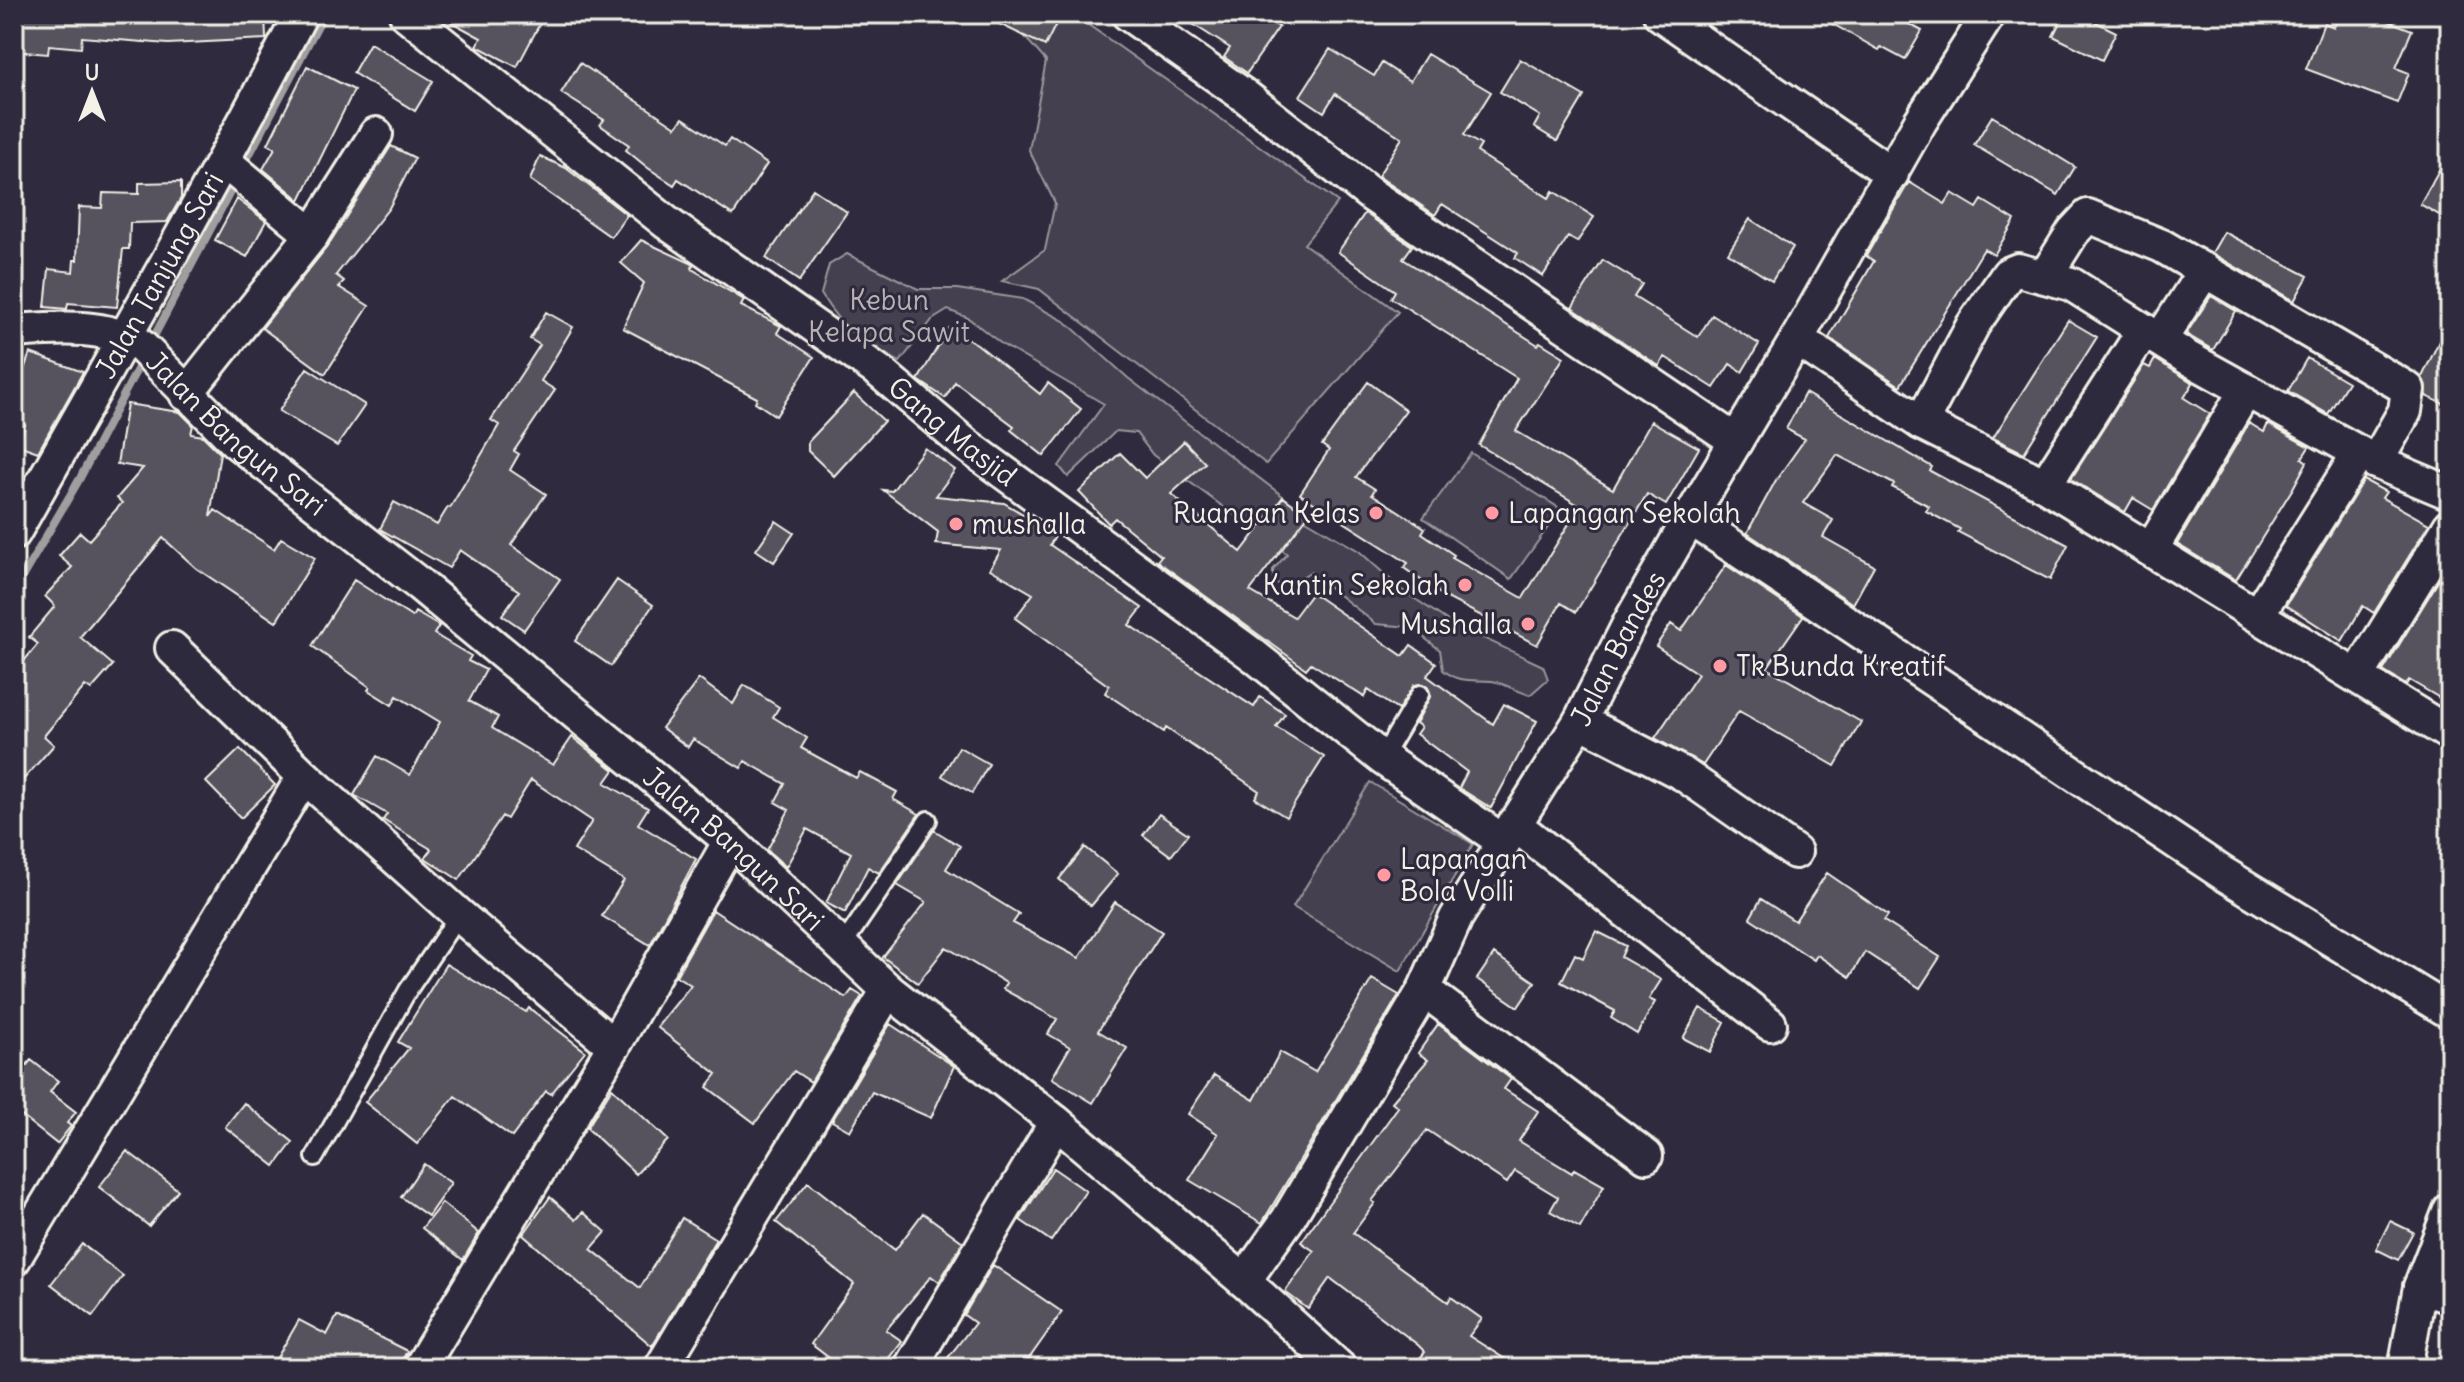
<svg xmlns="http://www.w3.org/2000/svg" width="2464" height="1382" viewBox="0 0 2464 1382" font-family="Delius,sans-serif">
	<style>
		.green { fill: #454050; stroke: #9c989c; stroke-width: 2 }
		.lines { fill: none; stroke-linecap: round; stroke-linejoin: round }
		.stream { stroke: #a19ea0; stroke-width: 8 }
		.building { fill: #56525f; stroke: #f4f1e8; stroke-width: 2 }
		.service-casing { stroke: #f4f1e8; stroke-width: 22 }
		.minor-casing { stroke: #f4f1e8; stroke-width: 38 }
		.service { stroke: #2f2a3d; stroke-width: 16 }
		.minor { stroke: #2f2a3d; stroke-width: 32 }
		.poi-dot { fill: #ff9aa2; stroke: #2f2a3d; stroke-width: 3 }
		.labels { text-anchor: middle; stroke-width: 6; stroke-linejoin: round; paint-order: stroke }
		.street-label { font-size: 28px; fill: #f4f1e8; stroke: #2f2a3d }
		.park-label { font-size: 28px; fill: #b7b3b3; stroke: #2f2a3d }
		.poi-label { font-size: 28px; fill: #f4f1e8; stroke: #2f2a3d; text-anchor: start }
	</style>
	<rect width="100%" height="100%" fill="#2f2a3d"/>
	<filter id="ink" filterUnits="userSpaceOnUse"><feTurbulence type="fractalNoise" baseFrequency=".0125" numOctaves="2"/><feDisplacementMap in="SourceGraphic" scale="16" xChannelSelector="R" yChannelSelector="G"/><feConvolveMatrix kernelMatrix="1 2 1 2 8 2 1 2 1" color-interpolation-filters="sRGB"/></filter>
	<g filter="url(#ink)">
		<path class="green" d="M1005,14H1073L1338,202L1304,244L1398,312L1266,464L1039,289L1002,281L1045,250L1055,203L1029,150L1046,61Z
			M847,254L918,289H957L1023,299L1066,322L1128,378L1284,497L1306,520L1359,551L1402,590L1451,623L1543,666L1548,679L1530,695C1518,692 1504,683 1492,681C1472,679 1461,684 1443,670L1440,650L1410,627L1376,624L1310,572L1292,583L1273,584V570L1287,554L1153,455L1136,433L1116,431L1068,477L1059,466L1104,404L1003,345L968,318L948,310L932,320L900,362C862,343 843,331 821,294L829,265Z
			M1471,453L1561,509L1511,579L1423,518Z
			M1370,782L1473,844L1400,971L1293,907Z"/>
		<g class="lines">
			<path class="stream" d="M242,169L324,14
				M149,346L236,181
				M14,591L79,480L143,358
				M2449,1368L2450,1356"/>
		</g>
		<path class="building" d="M15,14H265L266,39L168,44L82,37L81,48L49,45L48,54L14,51Z
			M437,14H545L517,67L477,46L481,38Z
			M979,14H1061L1045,46Z
			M1177,14H1260L1279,27L1247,73L1224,57L1230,48Z
			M1815,14H1891L1922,31L1905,60L1881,47L1879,50Z
			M2064,14H2080L2116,32L2102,60L2053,36Z
			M2340,14H2363L2380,21L2381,18L2412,30L2396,68L2409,73L2397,103L2306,69L2324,23L2334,27Z
			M370,43L433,81L415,111L353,73Z
			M1330,49L1374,76L1382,63L1410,81L1427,54L1491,92L1464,135L1481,145L1477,152L1549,198L1553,191L1594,217L1577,242L1568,237L1543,276L1515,258L1518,253L1442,204L1435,215L1378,176L1402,138L1335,94L1324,112L1300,96Z
			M1520,59L1584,96L1557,141L1534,127L1540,116L1500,92Z
			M580,63L676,127L683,118L725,146L730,139L767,164L733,215L678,179L674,185L648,168L626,150L629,145L600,125L604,120L561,93Z
			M307,66L354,90L300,200L263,169L275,148L268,144Z
			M1992,116L2075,167L2058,195L1974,145Z
			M391,146L415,158L389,208L336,275L344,281L339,287L369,306L325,374L262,328L327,247Z
			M2450,150V221L2420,204Z
			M540,156L566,168L627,215L611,237L530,180Z
			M181,182V198L167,222L130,223L129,249H123L117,307L68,303L67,309L45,307L49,269L73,272L74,260H77L79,207L102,208L103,193L139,194V183Z
			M1909,182L1945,204L1952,193L1977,208L1982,200L2015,220L1994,255L1984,249L1900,386L1829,338L1874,261L1866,256Z
			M813,189L847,212L799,281L766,258Z
			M237,199L266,221L247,257L215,240Z
			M1365,213L1412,246L1403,259L1538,345L1540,342L1564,357L1516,431L1613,489L1651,421L1699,448L1666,505L1647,494L1576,612L1561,603L1537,645L1443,596L1404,568L1408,563L1300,494L1329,450L1322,445L1368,382L1406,410L1356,477L1375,489L1372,494L1425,528L1422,533L1454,555L1452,558L1523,598L1580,506L1479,445L1517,378L1391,298L1395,291L1338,252Z
			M1750,219L1793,247L1772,281L1728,253Z
			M2224,232L2308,276L2294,301L2212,253Z
			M641,240L693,264L692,269L744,300L741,306L781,326L777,333L814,357L776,416L755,402L757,398L623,328L644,283L621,263Z
			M1603,260L1642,284L1634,297L1698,337L1712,315L1759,344L1742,372L1730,364L1714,388L1665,357L1659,366L1572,308Z
			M2211,296L2236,311L2213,350L2186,334Z
			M546,312L573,327L541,381L555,390L514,451L519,454L510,470L546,494L511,545L560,579L524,630L502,615L519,591L460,550L449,568L380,529L394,502L437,525L448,507L450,508L499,425L491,420L540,345L530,339Z
			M2450,318V407L2426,396L2422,377Z
			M2068,320L2097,337L2024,453L1993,438Z
			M949,328L977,344L1040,394L1048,383L1081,409L1044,456L1011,430L1014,426L955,382L945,398L918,380Z
			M30,353L83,372L38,452L18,445L25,425L14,421V397Z
			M2307,358L2348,382L2328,414L2288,391Z
			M2155,359L2193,383L2184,398L2210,414L2153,510L2133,498L2125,512L2071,479L2144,365L2150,368Z
			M307,368L365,405L337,446L279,411Z
			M854,393L884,421L834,476L808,451V442Z
			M1805,393L1932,467L1930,471L2068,545L2050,580L1958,532L1960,529L1926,511L1929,506L1892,487L1894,484L1837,455L1803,503L1833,520L1823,537L1874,566L1853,604L1747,533L1776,480L1805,439L1786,429Z
			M127,404L180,412L193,425L191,434L203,436L220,453L210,517L215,510L274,549L281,538L315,558L276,622L196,568L163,538L80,637L113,665L91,690L85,686L44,736L54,745L14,790V673L38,644L29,637L55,606L45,596L72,567L59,556L80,532L89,540L122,503L117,498L143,468L117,464Z
			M2249,423L2264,432L2268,424L2309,447L2302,458L2307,462L2293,488L2236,580L2177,544Z
			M1184,441L1205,463L1171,494L1241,552L1283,497L1308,515L1250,591L1294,617L1312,593L1403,656L1411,645L1436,663L1427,676L1493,724L1504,704L1537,721L1491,808L1459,788L1467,772L1416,734L1421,727L1416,723L1431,695L1426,685H1414L1398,710L1368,690L1364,697L1311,663L1306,669L1157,561L1161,556L1115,518L1109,524L1079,492L1120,453L1145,478Z
			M925,448L955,470L936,496L1004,503L1054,532L1056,535L1050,545L1142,608L1129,625L1254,707L1260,697L1285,714L1276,727L1324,757L1286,817L1255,798L1259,791L1166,728L1164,732L1105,693L1109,686L1015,618L1033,594L990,569L1001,550L936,544L938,532L883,490L892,491Z
			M2364,480L2386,492L2382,498L2429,524L2374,613L2363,606L2342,641L2286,605Z
			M776,521L794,533L774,562L756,550Z
			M2450,562V704L2409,680L2406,685L2383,671Z
			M1726,565L1803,616L1767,668L1861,722L1835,766L1739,711L1703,765L1655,738L1698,674L1656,646L1671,624L1681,631Z
			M354,580L412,617L415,612L439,626L434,634L471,656L468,661L486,670L469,701L498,717L492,728L553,765L572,737L614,770L605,783L648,808L638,824L696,859L650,945L602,916L624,880L574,850L592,821L531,780L507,819L502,816L459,880L425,858L431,849L383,820L387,814L354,795L377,756L410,775L440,722L397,696L392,705L368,690L370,687L312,646Z
			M617,580L653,605L611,666L575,641Z
			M699,679L733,704L744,685L779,707L773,717L807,738L801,748L856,778L860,772L897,792L893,799L919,814L879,873L868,867L845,913L826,903L851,853L807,829L786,867L767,850L789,810L775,802L785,784L745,761L741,768L693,739L688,747L662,728Z
			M959,747L989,764L972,793L942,776Z
			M240,749L275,785L241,818L206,782Z
			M1159,814L1188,834L1171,856L1143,835Z
			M934,830L960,846L946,869L1019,914L1013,923L1079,958L1115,902L1162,932L1098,1031L1127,1048L1093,1103L1052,1078L1070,1047L1048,1034L1057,1019L1003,989L1006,983L946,947L918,983L883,957L926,902L897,885Z
			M1085,847L1118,874L1091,906L1059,879Z
			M1827,873L1888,915L1884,921L1940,957L1920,988L1865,952L1850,977L1817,955L1814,960L1750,918L1761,899L1795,921Z
			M713,910L846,998L852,990L862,996L811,1082L794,1071L755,1123L707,1087L717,1074L657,1027L691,985L676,976Z
			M1596,931L1626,946L1621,957L1661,980L1649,999L1655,1002L1637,1034L1611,1018L1615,1011L1561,982L1575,954L1583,958Z
			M1494,954L1535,982L1518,1007L1477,979Z
			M446,964L526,1012L529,1008L585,1051L551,1094L546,1091L512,1137L455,1096L417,1144L365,1102L409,1048L398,1042Z
			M1372,979L1399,995L1262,1223L1189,1180L1218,1134L1188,1114L1214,1075L1254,1100L1280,1052L1315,1072Z
			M1700,1008L1725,1022L1710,1052L1683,1038Z
			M890,1024L954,1066L931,1118L872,1092L850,1131L832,1121Z
			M1438,1024L1511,1079L1504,1089L1538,1111L1519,1141L1572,1173L1574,1169L1604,1186L1580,1228L1550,1211L1558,1197L1515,1171L1507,1183L1427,1130L1372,1201L1375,1203L1353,1233L1448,1302L1451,1297L1482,1319L1469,1336L1519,1368H1412L1425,1352L1418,1345L1330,1278L1308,1309L1285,1292L1314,1251L1301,1242L1398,1107L1392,1102L1428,1060L1418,1053Z
			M31,1060L58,1081L50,1092L76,1112L67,1123L71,1126L57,1144L14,1110V1081Z
			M612,1088L668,1140L636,1174L587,1128Z
			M244,1103L293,1142L275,1166L225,1127Z
			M127,1151L178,1190L149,1226L99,1187Z
			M424,1164L451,1183L428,1216L401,1197Z
			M1053,1168L1086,1191L1051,1241L1020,1220Z
			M808,1182L895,1250L923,1213L963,1242L939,1282L931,1276L886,1330L902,1341L881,1368H842L811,1344L854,1284L776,1222Z
			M550,1197L576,1220L583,1212L606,1232L591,1249L640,1288L682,1218L716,1239L652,1346L523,1235Z
			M442,1203L479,1233L463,1260L422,1228Z
			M2390,1221L2413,1232L2398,1260L2376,1249Z
			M82,1244L123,1276L93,1316L51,1284Z
			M993,1265L1062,1312L1028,1360L1024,1358L1016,1368H940L975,1323L964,1315Z
			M337,1316L407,1351L398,1368H271L299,1320L327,1335Z"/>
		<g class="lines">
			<defs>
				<path id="service" d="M1382,758L1420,694
					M843,945L928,820
					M315,1157L408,990L459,915"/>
				<g id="minor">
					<path id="s1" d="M406,14L667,223L880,372L965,444L1253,655L1382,758L1504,842"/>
					<path d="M1128,14L1245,96L1370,194L1736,441"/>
					<path d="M1660,14L1892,174"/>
					<path d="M225,162L312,235L376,134"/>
					<path d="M2046,275L2073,232L2088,216L2162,246L2408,389L2405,411L2376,462"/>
					<path id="s2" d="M14,331C56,328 104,323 141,346L235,441L419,584L730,841L888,990L1056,1122L1244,1281L1340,1368"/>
					<path d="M1797,339L1921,423L2045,485L2450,734"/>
					<path d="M2160,340L2205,270"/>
					<path d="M186,394L312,235"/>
					<path d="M1921,423L1973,325L2008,274L2018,270L2071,284L2188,358L2376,462L2450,493"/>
					<path d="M2045,485L2144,330"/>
					<path d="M1690,518L2224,874L2450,1012"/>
					<path id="s3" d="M14,533C111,361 210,190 301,14"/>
					<path d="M2151,550L2246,390"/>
					<path d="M2258,614L2359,453"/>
					<path d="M2358,675L2450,526"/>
					<path d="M1580,721L1683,774L1795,852"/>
					<path d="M304,776L459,915L614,1046"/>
					<path d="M1514,824L1770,1024"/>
					<path d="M1424,990L1646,1156"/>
					<path d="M14,1259L304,776L172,648"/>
					<path id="s4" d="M1244,1281L1288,1219L1424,990L1456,918L1580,721L1630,622L1690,518L1797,339L1920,122L1989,14"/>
					<path d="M2420,1287L2450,1297"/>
					<path d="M420,1368L614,1046L730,841"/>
					<path d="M661,1368L888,990"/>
					<path d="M910,1368L1056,1122"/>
					<path d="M2405,1368L2420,1287L2450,1210"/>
				</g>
			</defs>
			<use href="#service" class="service-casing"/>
			<use href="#minor" class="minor-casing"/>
			<use href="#service" class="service"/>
			<use href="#minor" class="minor"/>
		</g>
	</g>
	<g class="poi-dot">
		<circle cx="1376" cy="513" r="8"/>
		<circle cx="1492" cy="513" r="8"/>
		<circle cx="956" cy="524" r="8"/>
		<circle cx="1465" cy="585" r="8"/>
		<circle cx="1528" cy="624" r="8"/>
		<circle cx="1720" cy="666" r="8"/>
		<circle cx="1384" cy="875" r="8"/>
	</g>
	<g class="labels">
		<g class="street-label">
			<text dy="10" stroke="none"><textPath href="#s3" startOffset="296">Jalan Tanjung Sari</textPath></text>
			<text dy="10" stroke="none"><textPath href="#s1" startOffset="688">Gang Masjid</textPath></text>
			<text dy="10" stroke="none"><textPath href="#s2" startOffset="260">Jalan Bangun Sari</textPath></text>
			<text dy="10" stroke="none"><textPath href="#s4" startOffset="736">Jalan Bandes</textPath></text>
			<text dy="10" stroke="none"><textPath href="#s2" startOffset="908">Jalan Bangun Sari</textPath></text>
		</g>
		<g class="park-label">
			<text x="889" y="310">Kebun<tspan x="889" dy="32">Kelapa Sawit</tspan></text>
		</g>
		<g class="poi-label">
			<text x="1360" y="523" text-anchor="end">Ruangan Kelas</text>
			<text x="1508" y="523">Lapangan Sekolah</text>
			<text x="972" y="534">mushalla</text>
			<text x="1449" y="595" text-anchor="end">Kantin Sekolah</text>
			<text x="1512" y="634" text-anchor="end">Mushalla</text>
			<text x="1736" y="676">Tk Bunda Kreatif</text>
			<text x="1400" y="869">Lapangan<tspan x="1400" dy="32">Bola Volli</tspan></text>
		</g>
	</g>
	<rect width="2464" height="1382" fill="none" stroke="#2f2a3d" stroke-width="48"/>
	<rect x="24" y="24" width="2416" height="1334" fill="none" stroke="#f4f1e8" stroke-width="3" filter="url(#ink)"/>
	<g transform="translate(92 92)" stroke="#2f2a3d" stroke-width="6" paint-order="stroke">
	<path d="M0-6L14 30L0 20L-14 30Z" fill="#f4f1e8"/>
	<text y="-12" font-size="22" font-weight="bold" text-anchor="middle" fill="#f4f1e8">U</text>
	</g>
</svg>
